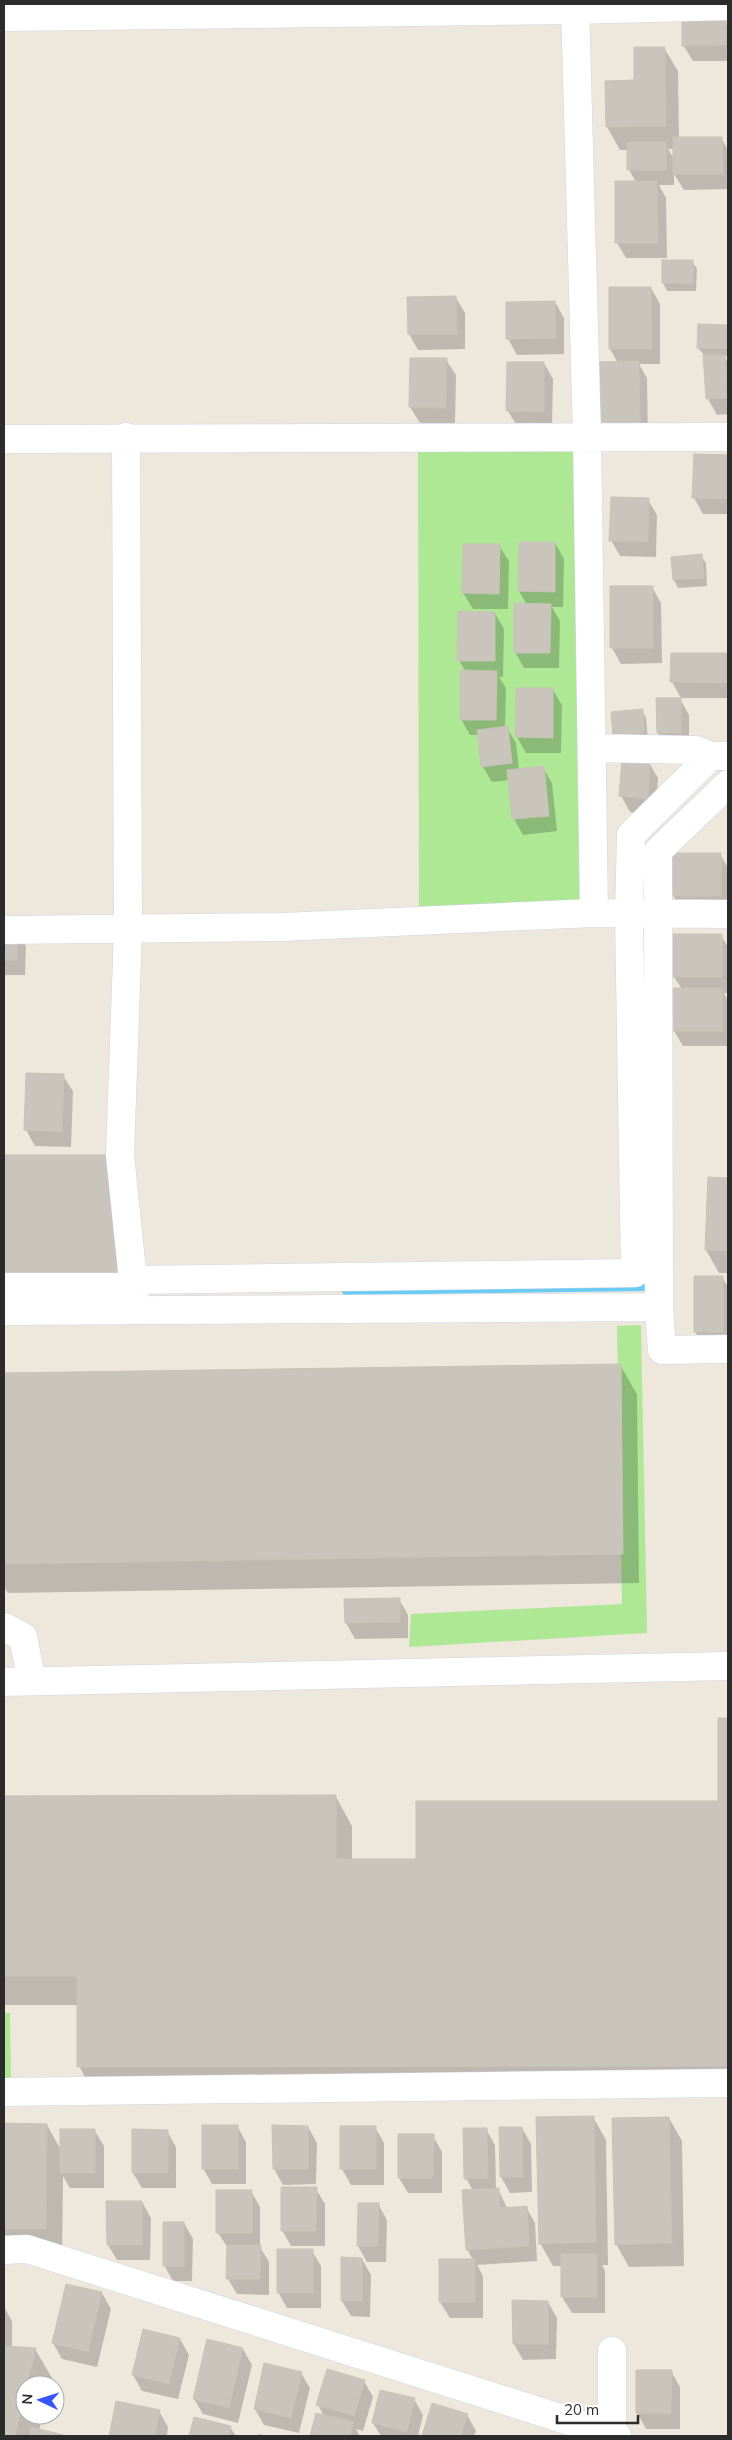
<svg xmlns="http://www.w3.org/2000/svg" width="732" height="2440" viewBox="0 0 732 2440" font-family="Mulish,sans-serif">
	<style>
		.green { fill: #aee895 }
		.shadow { fill: #0003; fill-rule: evenodd }
		.lines { fill: none; stroke-linecap: round; stroke-linejoin: round }
		.stream { stroke: #68ccf6; stroke-width: 8 }
		.building { fill: #c9c4bc; stroke: #c9c3b5 }
		.street-casing { stroke: #d1d4e5; stroke-width: 29 }
		.secondary-casing { stroke: #d1d4e5; stroke-width: 29 }
		.street { stroke: #fff; stroke-width: 28 }
		.secondary { stroke: #fff; stroke-width: 28 }
	</style>
	<rect width="100%" height="100%" fill="#eee7dc"/>
	<path class="green" d="M576,436L594,913L419,921L418,437Z
		M641,1325L647,1633L409,1647L411,1614L622,1604L617,1326Z
		M4,2013H10L11,2078H4Z"/>
	<path class="shadow" d="M725,23L728,28V61H693L683,45Z
		M664,48L678,71L679,139L721,138L728,150V189L684,190L674,174V185H659L666,198L667,258H626L617,243L636,182L629,170L628,150H620L607,127L636,81ZM668,149H674V159Z
		M692,261L697,269L696,291H667L663,283Z
		M651,288L660,304V364H639L647,378L648,439H607L598,423L618,363L610,349Z
		M456,298L465,313V349L418,350L409,334V299Z
		M555,302L564,318V354L517,355L508,339Z
		M699,325L728,326V356H724L728,363V414L717,415L708,399L704,355L698,348Z
		M446,360L456,375L455,423H420L410,407Z
		M544,363L553,379L552,427L517,426L508,411Z
		M695,455L728,456V514H703L694,498Z
		M648,500L657,515L656,557L620,556L611,540Z
		M555,543L564,559L563,607H552L560,621L559,668H524L515,652L527,605L519,591Z
		M499,546L509,561L508,609H473L463,593Z
		M701,556L706,563L707,586L678,588L674,580L672,558Z
		M652,587L661,603L662,663L621,664L612,648Z
		M495,613L504,629L503,677H499L506,688L505,728H507L516,743L519,770L543,768L552,783L557,831L523,835L514,819L510,780L492,782L483,767L479,735H470L461,719L465,671L459,660Z
		M726,655L728,698H681L672,682Z
		M553,690L562,705L561,753H526L517,737Z
		M680,699L689,715V748L667,749L658,733Z
		M642,711L646,718L648,741L615,735Z
		M649,763L658,778L656,814L630,812L621,796Z
		M720,854L728,868V911H682L673,895Z
		M4,930H17L26,946L25,975H4Z
		M721,935L728,947V993H724L728,1001V1046H683L674,1031L682,989L674,977Z
		M63,1076L73,1091L71,1147L35,1146L26,1130Z
		M4,1156H120L4,1295Z
		M709,1178L728,1179V1273H719L706,1250Z
		M722,1277L728,1287V1348H705L695,1332Z
		M620,1365L637,1394L639,1583L8,1593L4,1587V1375Z
		M399,1599L408,1615V1638L355,1639L346,1623Z
		M719,1719H728V2095H95L79,2066V2005H4V1797H336L352,1826V1860H418L719,1802Z
		M593,2117L606,2140L608,2265H602L605,2271V2313H572L562,2297L563,2266H553L540,2243Z
		M669,2118L682,2141L684,2266L629,2267L616,2244Z
		M4,2124L47,2125L61,2150L95,2131L104,2146V2188H70L63,2176L62,2258L4,2257Z
		M237,2126L246,2142V2184H212L203,2168Z
		M308,2127L317,2143L316,2184L283,2185L274,2169Z
		M341,2127H375L384,2143V2185H351L342,2169Z
		M522,2128L531,2144L532,2192L510,2193L501,2177Z
		M486,2129L495,2145L496,2189H498L507,2208L526,2207L535,2223L537,2261L477,2265L483,2276V2318H450L440,2302L473,2260L467,2249L473,2191L466,2178Z
		M167,2131L176,2147V2188H142L133,2173Z
		M433,2136L442,2152V2193H408L399,2178Z
		M316,2189L325,2204V2246H291L282,2230Z
		M251,2191L260,2207V2247L269,2262V2295L237,2294L228,2279V2248L218,2233Z
		M142,2202L151,2218L150,2260H117L108,2245Z
		M378,2204L387,2220L386,2262H367L358,2246Z
		M184,2223L193,2239L192,2281H173L164,2265Z
		M312,2251L321,2266V2308H287L278,2292Z
		M362,2259L371,2275L370,2317L351,2316L342,2301Z
		M102,2293L111,2309L97,2367L62,2359L53,2343Z
		M548,2302L557,2318L556,2359L523,2360L514,2344Z
		M4,2307L12,2321V2348L35,2349L52,2378L50,2385H25V2415H43L39,2431L63,2436H4Z
		M180,2339L189,2355L178,2399L142,2391L133,2375Z
		M243,2349L252,2365L238,2423L203,2414L194,2399Z
		M637,2371H671L680,2387V2429H646L637,2413Z
		M301,2373L310,2388L299,2433L264,2425L255,2409Z
		M364,2381L373,2397L363,2431L356,2429L360,2436H312L317,2414L324,2416L318,2405Z
		M414,2399L423,2415L418,2436H381L373,2423Z
		M117,2403L159,2411L168,2427L167,2436H110Z
		M433,2405L467,2415L476,2431L474,2436H424Z
		M195,2418L230,2427L236,2436H190Z
		M259,2434L269,2436H258Z"/>
	<g class="lines">
		<path class="stream" d="M346,1291L645,1287V1273"/>
	</g>
	<path class="building" d="M726,21V45L682,46V22Z
		M634,47H665L666,126L606,127L605,81L634,80Z
		M673,137H722L723,174H673Z
		M627,142H666V170H627Z
		M615,181H657L658,243H615Z
		M662,260H693V284L662,283Z
		M609,287H651L652,349H609Z
		M456,296L457,334H408L407,297Z
		M555,301L556,338L506,339V302Z
		M698,324L728,325V349L697,348Z
		M703,354L725,355L728,398L706,399Z
		M410,358H447L446,408L409,407Z
		M639,361L640,423H597L596,362Z
		M507,362H544V412L506,411Z
		M694,454L728,455V499L692,498Z
		M611,497L649,498L648,542L609,541Z
		M519,542H555V592L518,591Z
		M463,544H500L499,594L462,593Z
		M702,554L704,578L673,580L671,557Z
		M610,586H653V648H610Z
		M514,603L551,604L550,653H514Z
		M458,611L495,612V661H457Z
		M671,653H727V683L670,682Z
		M460,670L497,671L496,720H460Z
		M516,688H553V738L515,737Z
		M656,698H681V733H657Z
		M643,709L644,733L613,736L611,712Z
		M508,726L512,763L481,767L477,730Z
		M622,760L650,761L648,799L619,796Z
		M544,766L549,816L512,819L507,770Z
		M672,853H721V896H672Z
		M4,929H17V960H4Z
		M673,934H722V977H673Z
		M673,988H722V1031H673Z
		M26,1073L64,1074L62,1132L24,1130Z
		M4,1155H120L121,1287H4Z
		M708,1177L728,1178V1251L705,1250Z
		M694,1276H723V1332H694Z
		M621,1364L623,1554L4,1564V1373Z
		M400,1598V1622L345,1623L344,1599Z
		M718,1718H728V2066L77,2067V1976H4V1796L336,1795V1859H416V1801H718Z
		M594,2116L596,2242L539,2244L536,2117Z
		M669,2117L672,2243L615,2245L612,2118Z
		M4,2123L47,2124L46,2229H4Z
		M202,2125H238V2169H202Z
		M272,2125L308,2126V2169H273Z
		M340,2126H376V2169H340Z
		M499,2127H522L523,2177H500Z
		M463,2128H487L488,2178L464,2179Z
		M60,2129H95V2173H60Z
		M132,2129L168,2130V2173H132Z
		M398,2134H434L433,2178H398Z
		M281,2187H317L316,2231H281Z
		M499,2188L500,2208L527,2206L529,2246L466,2250L462,2190Z
		M216,2190H252V2233H216Z
		M106,2201H142V2245H107Z
		M358,2203H379L378,2246H357Z
		M163,2222H184V2266H163Z
		M227,2245H261L260,2279H226Z
		M277,2249H313V2293H277Z
		M561,2254H597V2297H561Z
		M341,2257L362,2258V2301H341Z
		M439,2259H475V2302H439Z
		M66,2284L102,2292L88,2352L52,2343Z
		M512,2300L548,2301V2344H513Z
		M143,2329L180,2338L169,2384L132,2375Z
		M207,2339L243,2348L229,2408L193,2399Z
		M4,2346L36,2348L27,2385H25V2394L15,2436H4Z
		M264,2363L302,2372L291,2418L254,2409Z
		M327,2369L365,2380L354,2416L316,2405Z
		M636,2370H672L671,2414L636,2413Z
		M380,2390L415,2398L407,2432L372,2423Z
		M116,2401L160,2410L155,2436H109Z
		M432,2403L468,2414L461,2436H422Z
		M316,2413L354,2422L350,2436H310Z
		M194,2417L231,2426L229,2436H189Z
		M31,2427L67,2436H29Z"/>
	<g class="lines">
		<defs>
			<path id="street" d="M575,4L587,436L594,913
				M126,437L128,930L120,1155L136,1309
				M4,439L728,437
				M592,748L696,750L711,756
				M728,784L658,851L659,1307L662,1350L728,1349
				M4,930L282,927L594,913L728,914
				M4,1287H121L135,1280L635,1273L629,914L631,835L711,756H728
				M4,1311L659,1307
				M4,1627L23,1637L32,1681
				M4,2092L728,2083
				M4,2250L27,2249L617,2436
				M612,2351V2436"/>
			<path id="secondary" d="M4,17L575,10L728,6
				M4,1682L728,1666"/>
		</defs>
		<use href="#street" class="street-casing"/>
		<use href="#secondary" class="secondary-casing"/>
		<use href="#street" class="street"/>
		<use href="#secondary" class="secondary"/>
	</g>
	<rect width="732" height="2440" fill="none" stroke="#2b2b2b" stroke-width="10"/>
	<g transform="translate(40 2400) rotate(274)"><circle r="24" fill="#ffffff" stroke="#aaaaaa"/>
	<path d="M0-4L9 19L0 12L-9 19Z" fill="#3856ff"/>
	<text y="-8" font-size="14" font-weight="bold" text-anchor="middle" fill="#2b2b2b">N</text>
	</g>
	<path d="M557 2415v8h81v-8" fill="none" stroke="#2b2b2b" stroke-width="2.5"/>
	<text x="564" y="2415" font-size="15" fill="#2b2b2b" stroke="#ffffff" stroke-width="4" paint-order="stroke">20 m</text>
</svg>
